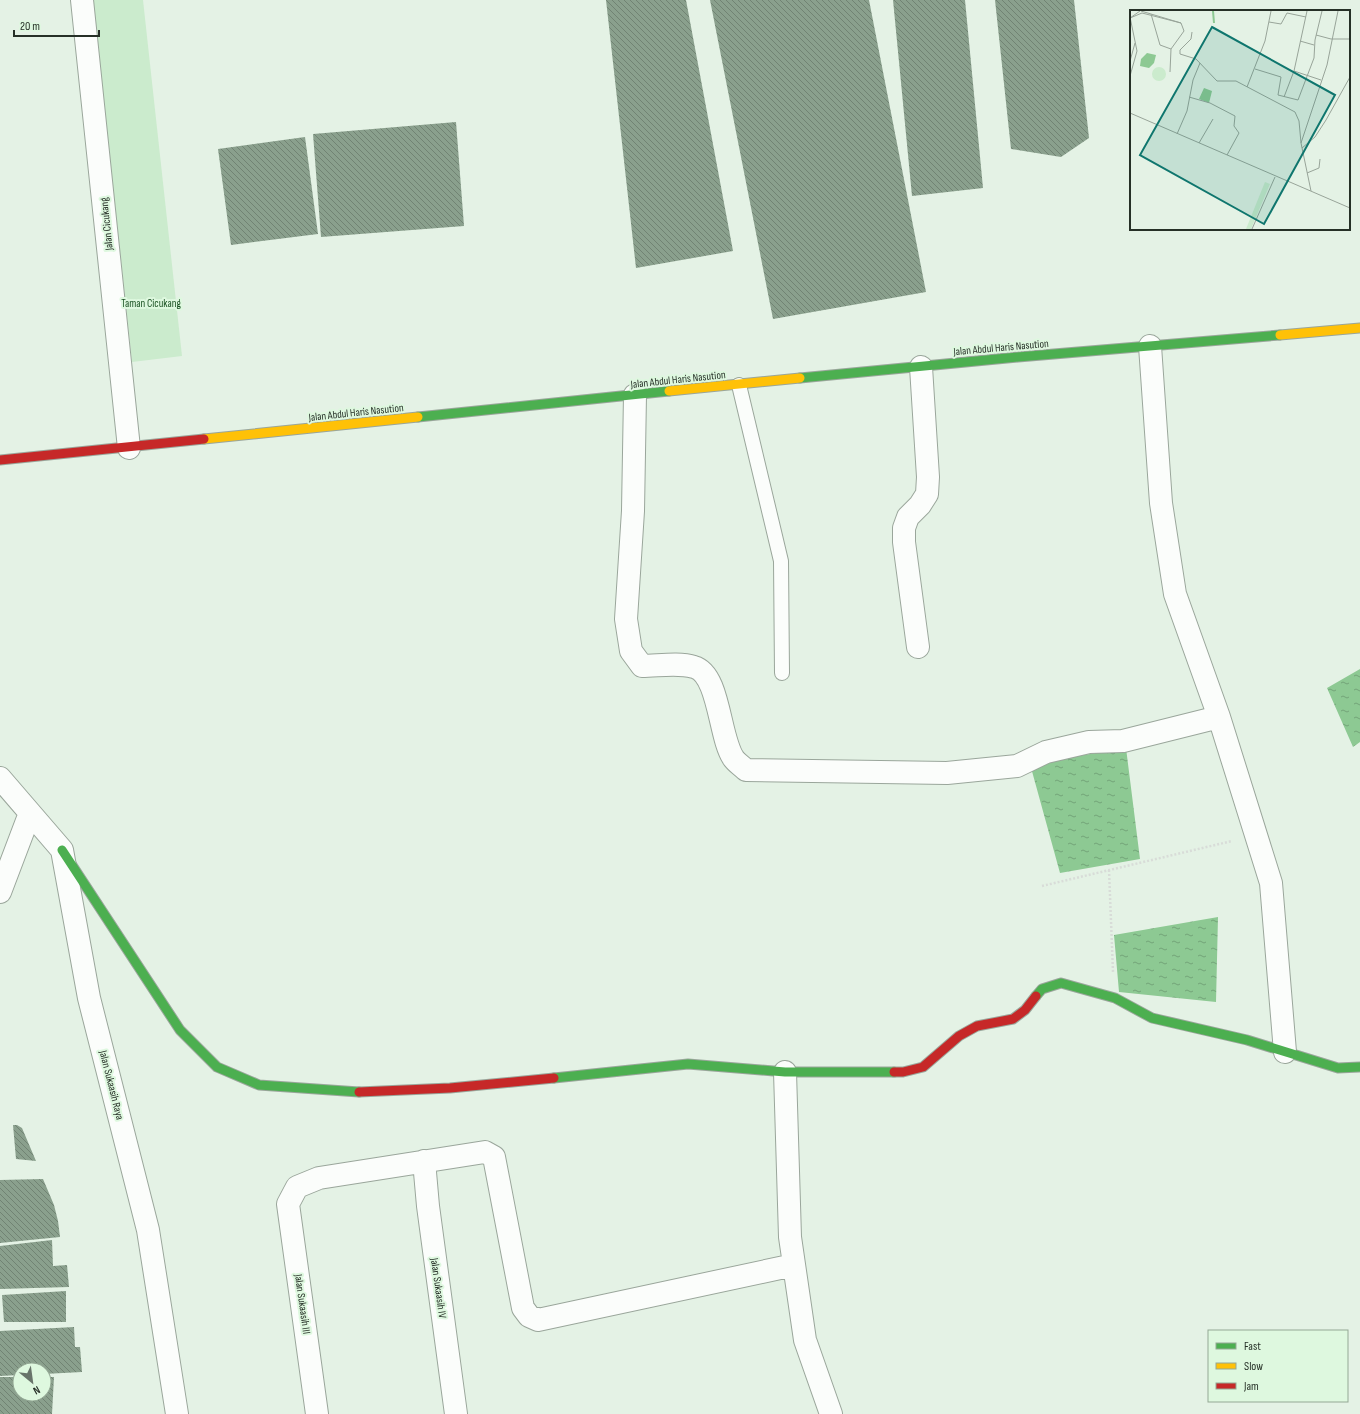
<svg xmlns="http://www.w3.org/2000/svg" width="1360" height="1414" viewBox="0 0 1360 1414" font-family="'Sofia Sans Condensed',sans-serif">
	<style>
		.park { fill: #cbebcd }
		.water { fill: url(#water-ripples) }
		.building { fill: url(#building-back-hatch) }
		.lines { fill: none; stroke-linecap: round; stroke-linejoin: round }
		.lane-casing { stroke: #9aa69b; stroke-width: 16 }
		.street-casing { stroke: #9aa69b; stroke-width: 24 }
		.fast-casing { stroke: #9aa69b; stroke-width: 11 }
		.slow-casing { stroke: #9aa69b; stroke-width: 11 }
		.jam-casing { stroke: #9aa69b; stroke-width: 11 }
		.path { stroke: #d8dcd8; stroke-width: 2.5; stroke-dasharray: 2 2; stroke-linecap: butt }
		.lane { stroke: #fbfdfb; stroke-width: 14 }
		.street { stroke: #fbfdfb; stroke-width: 22 }
		.fast { stroke: #4caf50; stroke-width: 9 }
		.slow { stroke: #ffc107; stroke-width: 9 }
		.jam { stroke: #c62828; stroke-width: 9 }
		.labels { text-anchor: middle; stroke-width: 4; stroke-linejoin: round; paint-order: stroke }
		.street-label { font-size: 11px; fill: #263027; stroke: #def8df }
		.park-label { font-size: 11px; fill: #1b5223; stroke: #def8df }
		.inset-river { fill: none; stroke: #8dc993; stroke-width: 2 }
		.inset-road { fill: none; stroke: #98a499; stroke-width: 1 }
		.view { fill: #0f766e; fill-opacity: 0.15; stroke: #0f766e; stroke-width: 2 }
		.inset-edge { fill: none; stroke: #263027; stroke-width: 2 }
	</style>
	<defs>
		<pattern id="water-ripples" width="26" height="14" patternUnits="userSpaceOnUse"><rect width="26" height="14" fill="#8dc993"/><path d="M2 4q2-2 4 0t4 0M15 11q2-2 4 0t4 0" fill="none" stroke="#73a478"/></pattern>
		<pattern id="building-back-hatch" width="6" height="6" patternUnits="userSpaceOnUse"><rect width="6" height="6" fill="#8aa08d"/><path d="M-1 5l2 2M0 0l6 6M5-1l2 2" fill="none" stroke="#718373"/></pattern>
	</defs>
	<rect width="100%" height="100%" fill="#e4f2e5"/>
	<path class="park" d="M93,0H143L182,356L132,362Z"/>
	<path class="water" d="M1360,669V742L1353,747L1327,688Z
		M1126,748L1140,859L1060,873L1030,764Z
		M1218,917L1216,1002L1119,992L1114,935Z"/>
	<path class="building" d="M606,0H686L733,251L636,268Z
		M710,0H869L926,292L773,319Z
		M893,0H965L983,188L912,196Z
		M995,0H1074L1089,138L1061,157L1011,149Z
		M456,122L464,226L321,237L313,134Z
		M305,137L318,234L231,245L218,149Z
		M13,1125H17L22,1128L36,1161L16,1159Z
		M43,1179L54,1205L58,1221L60,1237L0,1243V1180Z
		M52,1240L53,1266L67,1265L69,1287L0,1289V1246Z
		M66,1291V1322H4L2,1295Z
		M74,1327L75,1347H80L82,1372L44,1374V1370H20V1375L0,1376V1331Z
		M0,1377H20V1394H44V1377H54L52,1414H0Z"/>
	<g class="lines">
		<defs>
			<path id="lane" d="M739,385L781,561L782,673"/>
			<path id="street" d="M82,0L129,448
				M1150,346L1161,503L1175,594L1219,717L1271,883L1285,1052
				M635,395L633,511L626,619L631,651L642,666C658,666 678,662 694,667C720,674 719,739 734,759C737,763 742,766 746,770L947,773L1017,766L1046,752L1089,742L1123,741L1219,717
				M918,647L904,542V528L908,517L920,505L927,494L928,477L921,367
				M0,778L62,850L89,998L148,1230L177,1414
				M0,892L30,813
				M785,1072L790,1237L805,1340L831,1414
				M424,1161L428,1206L456,1414
				M317,1414L288,1204L297,1187L319,1178L485,1152L494,1157L523,1308L529,1316L538,1320L794,1265"/>
			<path id="fast" d="M800,378L1018,357L1280,335
				M418,417L669,391
				M62,850L180,1030L217,1067L259,1085L359,1092
				M1036,996L1042,989L1061,983L1115,998L1152,1018L1247,1040L1338,1068L1360,1067
				M554,1078L688,1064L785,1072H894"/>
			<path id="slow" d="M1280,335L1360,328
				M669,391L800,378
				M204,439L418,417"/>
			<path id="jam" d="M0,460L204,439
				M894,1072H903L923,1067L959,1036L977,1026L1013,1019L1025,1010L1036,996
				M359,1092L450,1088L554,1078"/>
		</defs>
		<use href="#lane" class="lane-casing"/>
		<use href="#street" class="street-casing"/>
		<use href="#fast" class="fast-casing"/>
		<use href="#slow" class="slow-casing"/>
		<use href="#jam" class="jam-casing"/>
		<path class="path" d="M1109,870L1113,972
			M1042,886L1232,841"/>
		<use href="#lane" class="lane"/>
		<use href="#street" class="street"/>
		<use href="#fast" class="fast"/>
		<use href="#slow" class="slow"/>
		<use href="#jam" class="jam"/>
	</g>
	<g class="labels">
		<g class="street-label">
			<text transform="translate(106 224) rotate(-96)" y="4">Jalan Cicukang</text>
			<text transform="translate(1001 347) rotate(-5)" y="4">Jalan Abdul Haris Nasution</text>
			<text transform="translate(678 379) rotate(-6)" y="4">Jalan Abdul Haris Nasution</text>
			<text transform="translate(356 412) rotate(-6)" y="4">Jalan Abdul Haris Nasution</text>
			<text transform="translate(112 1085) rotate(76)" y="4">Jalan Sukaasih Raya</text>
			<text transform="translate(439 1288) rotate(82)" y="4">Jalan Sukaasih IV</text>
			<text transform="translate(303 1304) rotate(82)" y="4">Jalan Sukaasih III</text>
		</g>
		<g class="park-label">
			<text x="151" y="307">Taman Cicukang</text>
		</g>
	</g>
	<g transform="translate(1130 10)">
		<rect width="220" height="220" fill="#e4f2e5"/>
		<path d="M22 64a7 7 0 1 1 14 0a7 7 0 1 1-14 0ZM135,172L140,174L121,219H116Z" fill="#cbebcd"/>
		<path d="M17,43L26,45L24,53L19,58L10,56L11,49ZM74,78L82,81L79,93L69,89Z" fill="#8dc993"/>
		<path class="inset-river" d="M83,1L84,13"/>
		<path class="inset-road" d="M10,1L0,8L12,3L51,13L11,1M21,4L30,35L41,39M139,12L151,14L157,3L176,7M62,22L61,29L50,40V44L66,49L87,71H106L165,102L169,111L171,133M186,25L201,29H220M170,31L184,35M0,51L5,33M125,59L151,67L148,85L168,90L184,48L185,30L192,1M164,61L191,70M40,62L41,39L54,21L51,13M0,66L7,41L0,7M117,77L135,31L141,1M59,87L80,93L105,106L104,116L109,123L97,145M154,87L164,61L177,1M0,103L220,198M47,124L57,101L63,70L70,53M69,133L83,109M172,138L185,127L196,110L220,67M177,163L189,158L190,149M181,181L171,133L197,55L208,1M122,219L145,167"/>
		<path class="view" d="M82,17L205,85L134,214L10,145Z"/>
		<rect width="220" height="220" class="inset-edge"/>
	</g>
	<rect x="1208" y="1330" width="140" height="72" fill="#def8df" stroke="#94a895"/>
	<rect x="1216" y="1343" width="20" height="6" fill="#4caf50" stroke="#94a895"/>
	<text x="1244" y="1350" font-size="12" fill="#263027">Fast</text>
	<rect x="1216" y="1363" width="20" height="6" fill="#ffc107" stroke="#94a895"/>
	<text x="1244" y="1370" font-size="12" fill="#263027">Slow</text>
	<rect x="1216" y="1383" width="20" height="6" fill="#c62828" stroke="#94a895"/>
	<text x="1244" y="1390" font-size="12" fill="#263027">Jam</text>
	<g transform="translate(32 1382) rotate(151)"><circle r="19" fill="#def8df" stroke="#94a895"/>
	<path d="M0-3L7 15L0 10L-7 15Z" fill="#68746a"/>
	<text y="-6" font-size="11" font-weight="bold" text-anchor="middle" fill="#263027">N</text>
	</g>
	<path d="M14 30v6h85v-6" fill="none" stroke="#263027" stroke-width="2"/>
	<text x="20" y="30" font-size="12" fill="#263027" stroke="#def8df" stroke-width="3" paint-order="stroke">20 m</text>
</svg>
